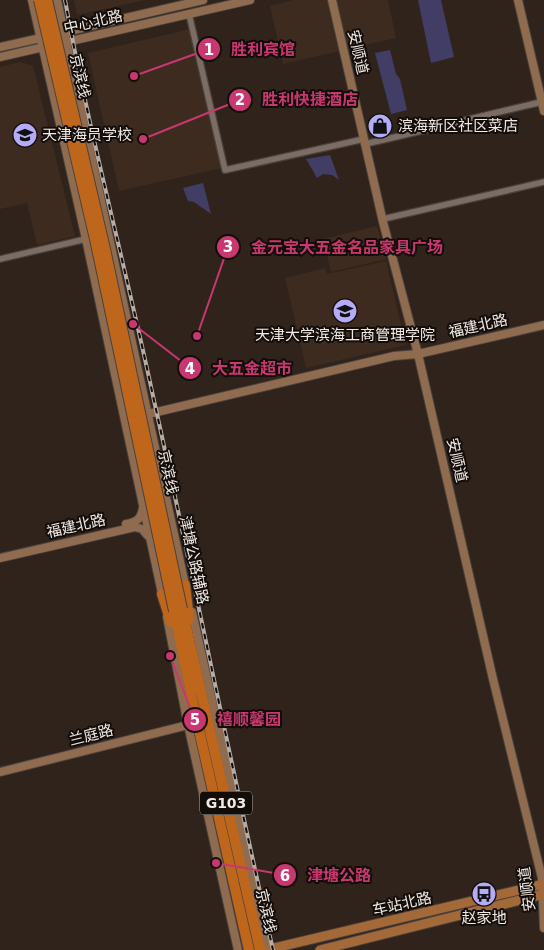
<svg xmlns="http://www.w3.org/2000/svg" width="544" height="950" viewBox="0 0 544 950" font-family="'DejaVu Sans','Noto Sans SC',sans-serif">
	<style>
		.built { fill: #3d2b20 }
		.green { fill: #423d65 }
		.lines { fill: none; stroke-linecap: round; stroke-linejoin: round }
		.street-casing { stroke: #4b413b; stroke-width: 8 }
		.secondary-casing { stroke: #4b413b; stroke-width: 10 }
		.primary-casing { stroke: #4b413b; stroke-width: 11 }
		.highway-casing { stroke: #4b413b; stroke-width: 12 }
		.street { stroke: #7b6d64; stroke-width: 5.5 }
		.secondary { stroke: #8f6b4f; stroke-width: 8 }
		.primary { stroke: #a46939; stroke-width: 9 }
		.highway { stroke: #bf661d; stroke-width: 10 }
		.rail-casing { stroke: #b5aca6; stroke-width: 4 }
		.rail { stroke: #130d0a; stroke-width: 2; stroke-dasharray: 5.5; stroke-linecap: butt }
		.highway-bridge-casing { stroke: #4b413b; stroke-width: 12; stroke-linecap: butt }
		.highway-bridge { stroke: #bf661d; stroke-width: 10 }
		.labels { text-anchor: middle; stroke-width: 4; stroke-linejoin: round; paint-order: stroke }
		.shield { fill: #130d0a; stroke: #aea7a3; stroke-width: 1 }
		.shield-label { font-size: 14px; font-weight: bold; fill: #f1e9e4 }
		.street-label { font-size: 15px; fill: #f1e9e4; stroke: #130d0a }
		.poi-label { font-size: 15px; fill: #f1e9e4; stroke: #130d0a; text-anchor: start }
		.leader { fill: none; stroke: #c93770; stroke-width: 2 }
		.callout-dot { fill: #c93770; stroke: #130d0a; stroke-width: 2 }
		.mark-label { font-size: 15px; text-anchor: middle; font-weight: bold; fill: #fff }
		.callout-label { font-size: 16px; text-anchor: middle; font-weight: bold; fill: #c93770; stroke: #130d0a; stroke-width: 4; stroke-linejoin: round; paint-order: stroke }
	</style>
	<rect width="100%" height="100%" fill="#2f231b"/>
	<path class="built" d="M74,0H145L77,15Z
		M294,0H388L396,38L283,64L270,6Z
		M190,29L222,168L119,191L88,53Z
		M20,62L33,66L75,236L37,245L27,203L0,209V67Z
		M377,226L386,259L331,272L323,239Z
		M386,261L406,345L306,368L285,278L325,268L327,274Z"/>
	<path class="green" d="M418,0H441L454,57L431,63Z
		M390,50L396,74L400,79L407,110L391,114L375,53Z
		M330,155L339,180L332,175L323,174L317,178L306,159Z
		M203,183L211,214L194,202L188,201L183,188Z"/>
	<g class="lines">
		<defs>
			<path id="street" d="M189,14L225,170L364,139
				M365,144C424,131 483,115 542,102
				M383,219L544,182
				M0,259L86,239"/>
			<path id="secondary" d="M32,0L86,239L163,598
				M57,0L186,589
				M332,0L383,222L418,354L493,679L542,878L544,928
				M518,0L544,111
				M61,33L203,0
				M62,43L250,0
				M0,47L45,37
				M0,57L48,46
				M144,415L394,356L418,354L544,325
				M126,524C137,522 141,519 143,508
				M0,558L135,527L142,529L148,536
				M192,612L268,950
				M167,617L188,725L238,950
				M0,772L188,725"/>
			<path id="primary" d="M266,950L544,884
				M320,950L544,894"/>
			<path id="highway" d="M185,585L189,619
				M162,594L171,622
				M182,609L260,950
				M174,611L194,708L249,950"/>
		</defs>
		<use href="#street" class="street-casing"/>
		<use href="#secondary" class="secondary-casing"/>
		<use href="#primary" class="primary-casing"/>
		<use href="#highway" class="highway-casing"/>
		<use href="#street" class="street"/>
		<use href="#secondary" class="secondary"/>
		<use href="#primary" class="primary"/>
		<use href="#highway" class="highway"/>
		<defs>
			<path id="rail" d="M65,0C89,133 125,264 153,396C194,580 231,766 273,950"/>
		</defs>
		<use href="#rail" class="rail-casing"/>
		<use href="#rail" class="rail"/>
		<defs>
			<path id="highway-bridge" d="M39,0L95,239L174,611
				M47,0L105,249L182,609"/>
		</defs>
		<use href="#highway-bridge" class="highway-bridge-casing"/>
		<use href="#highway-bridge" class="highway-bridge"/>
	</g>
	<defs>
		<symbol id="shop-disc" viewBox="-11 -11 22 22"><circle r="9.5" fill="#b5acf8" stroke="#130d0a"/><path d="M-5-2.5h2.3a2.7 3.5 0 0 1 5.4 0H5L5.5 6h-11ZM-1.5-2.5h3a1.5 2.3 0 0 0-3 0Z" fill="#111"/></symbol>
		<symbol id="university-disc" viewBox="-11 -11 22 22"><circle r="9.5" fill="#b5acf8" stroke="#130d0a"/><path d="M0-5L7-2L0 1L-7-2ZM-4 1L0 2.5L4 1V4Q0 6-4 4Z" fill="#111"/></symbol>
		<symbol id="bus-disc" viewBox="-11 -11 22 22"><circle r="9.5" fill="#b5acf8" stroke="#130d0a"/><path d="M-5-6H5V4H4V6H2V4H-2V6H-4V4H-5ZM-3.5-4V0h7V-4ZM-3.5 1.2v1.5H-2V1.2ZM2 1.2v1.5H3.5V1.2Z" fill="#111"/></symbol>
	</defs>
	<g fill-rule="evenodd">
		<use href="#shop-disc" x="366" y="112" width="28" height="28"/>
		<use href="#university-disc" x="11" y="121" width="28" height="28"/>
		<use href="#university-disc" x="331" y="297" width="28" height="28"/>
		<use href="#bus-disc" x="470" y="880" width="28" height="28"/>
	</g>
	<g class="labels">
		<rect class="shield" x="200" y="791.5" width="52" height="23" rx="4"/>
		<g class="shield-label">
			<text x="226" y="808">G103</text>
		</g>
		<g class="street-label">
			<text transform="translate(93 22) rotate(-13)" y="5">中心北路</text>
			<text transform="translate(358 52) rotate(77)" y="5">安顺道</text>
			<text transform="translate(80 76) rotate(77)" y="5">京滨线</text>
			<text transform="translate(478 326) rotate(-13)" y="5">福建北路</text>
			<text transform="translate(457 460) rotate(77)" y="5">安顺道</text>
			<text transform="translate(168 472) rotate(78)" y="5">京滨线</text>
			<text transform="translate(76 526) rotate(-13)" y="5">福建北路</text>
			<text transform="translate(194 560) rotate(78)" y="5">津塘公路辅路</text>
			<text transform="translate(91 735) rotate(-14)" y="5">兰庭路</text>
			<text transform="translate(527 889) rotate(-97)" y="5">安顺道</text>
			<text transform="translate(402 904) rotate(-13)" y="5">车站北路</text>
			<text transform="translate(266 911) rotate(77)" y="5">京滨线</text>
		</g>
		<g class="poi-label">
			<text x="398" y="131">滨海新区社区菜店</text>
			<text x="42" y="140">天津海员学校</text>
			<text x="345" y="340" text-anchor="middle">天津大学滨海工商管理学院</text>
			<text x="484" y="923" text-anchor="middle">赵家地</text>
		</g>
	</g>
	<path class="leader" d="M134 76L209 49M143 139L240 100M197 336L228 247M133 324L190 368M170 656L195 720M216 863L285 875"/>
	<g class="callout-dot">
		<circle cx="134" cy="76" r="5"/>
		<circle cx="143" cy="139" r="5"/>
		<circle cx="197" cy="336" r="5"/>
		<circle cx="133" cy="324" r="5"/>
		<circle cx="170" cy="656" r="5"/>
		<circle cx="216" cy="863" r="5"/>
		<circle cx="209" cy="49" r="12"/>
		<circle cx="240" cy="100" r="12"/>
		<circle cx="228" cy="247" r="12"/>
		<circle cx="190" cy="368" r="12"/>
		<circle cx="195" cy="720" r="12"/>
		<circle cx="285" cy="875" r="12"/>
	</g>
	<g class="mark-label">
		<text x="209" y="55">1</text>
		<text x="240" y="105">2</text>
		<text x="228" y="252">3</text>
		<text x="190" y="374">4</text>
		<text x="195" y="725">5</text>
		<text x="285" y="881">6</text>
	</g>
	<g class="callout-label">
		<text x="263" y="55">胜利宾馆</text>
		<text x="310" y="105">胜利快捷酒店</text>
		<text x="347" y="253">金元宝大五金名品家具广场</text>
		<text x="252" y="374">大五金超市</text>
		<text x="249" y="725">禧顺馨园</text>
		<text x="339" y="881">津塘公路</text>
	</g>
</svg>
